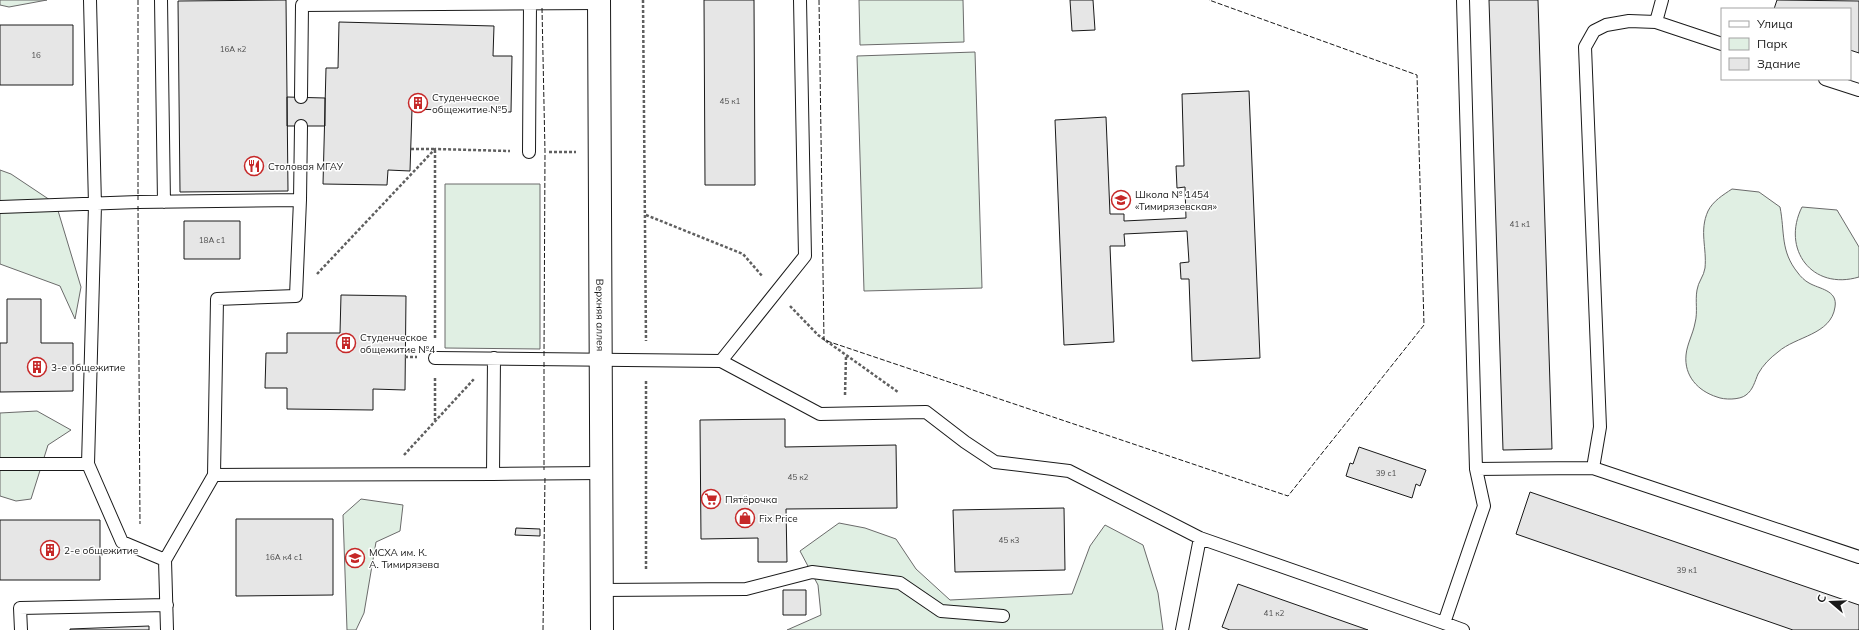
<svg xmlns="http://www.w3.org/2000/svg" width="1859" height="630" viewBox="0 0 1859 630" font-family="Mulish,sans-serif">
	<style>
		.green { fill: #e0efe3; stroke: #6a6a6a }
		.building { fill: #e6e6e6; stroke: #1a1a1a }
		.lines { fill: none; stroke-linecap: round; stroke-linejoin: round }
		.lane-casing { stroke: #1a1a1a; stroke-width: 14 }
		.street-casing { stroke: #1a1a1a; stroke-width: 24 }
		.path { stroke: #5f5f5f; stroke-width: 2.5; stroke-dasharray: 3 2; stroke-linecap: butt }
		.lane { stroke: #fff; stroke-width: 12 }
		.street { stroke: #fff; stroke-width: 22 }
		.fence { stroke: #1a1a1a; stroke-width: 1; stroke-dasharray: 5 2; stroke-linecap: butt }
		.labels { text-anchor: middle; stroke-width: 3; stroke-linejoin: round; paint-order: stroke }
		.number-label { font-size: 8px; fill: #4d4d4d }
		.poi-label { font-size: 10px; fill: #1a1a1a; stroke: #fff; text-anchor: start }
		.street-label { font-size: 10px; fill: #1a1a1a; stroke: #fff }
	</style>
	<rect width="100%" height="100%" fill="#fff"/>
	<path class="green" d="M0,0H47L9,7L0,5Z
		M859,0H963L964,42L860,45Z
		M975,52L982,288L864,291L857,56Z
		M0,170L11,174L56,204L81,287L75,319L60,286L0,264Z
		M445,184H540V349L445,348Z
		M1732,189L1759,192L1780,207C1785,232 1780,251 1798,273C1800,276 1805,281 1809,283C1819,289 1838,290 1835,307C1831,335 1796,336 1778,352C1770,358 1763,365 1758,374C1755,381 1753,390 1746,395C1740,400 1724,400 1717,397C1698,391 1684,376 1686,355C1687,344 1693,334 1695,323C1698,312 1695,301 1697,290C1698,282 1704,276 1705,268C1707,248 1699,231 1708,211C1713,201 1723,195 1732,189Z
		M1802,207L1837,210L1859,247V277C1812,291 1781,249 1802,207Z
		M37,411L71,430L48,445L31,499L16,501L0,496V413Z
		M361,499L403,505L400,531L376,542L364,613L356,630H347L343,515Z
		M839,523L865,528L896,539L916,569L950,600L1072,594L1090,546L1105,525L1143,545L1158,593L1163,630H787L821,615L818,585L800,551Z"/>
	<path class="building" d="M286,0L288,191L180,192L178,1Z
		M704,0H754L755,185H705Z
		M1070,0H1093L1095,30L1072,31Z
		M1489,0H1538L1552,449L1503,450Z
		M1777,0L1859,1V53L1850,50V9H1774Z
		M339,22L494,26L493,56H512L511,112L412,109L410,171L388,170L387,185L323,184L326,68H338Z
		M0,25H73V85H0Z
		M1249,91L1260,358L1192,361L1189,279H1181L1180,263L1189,262L1187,231L1124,234L1125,246H1110L1114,342L1064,345L1055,120L1106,117L1110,214H1124V221L1186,218L1185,187L1177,188L1176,166H1184L1182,94Z
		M287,97L325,98V126H287Z
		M184,221H240V259H184Z
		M341,295L406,296L405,390L373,389V410L287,409V388H265L266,353H287V333H340Z
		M7,299H41V343H73V391L0,392V343H7Z
		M785,419V447L896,445L897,508L786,509L787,562H758V538L701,539L700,420Z
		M1359,447L1426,470L1420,486L1416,484L1412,498L1346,476L1350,463L1353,464Z
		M1530,492L1859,605V630H1793L1516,534Z
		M1064,508L1065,570L955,572L953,510Z
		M236,519H333V595L236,596Z
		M0,520H100V580H0Z
		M516,528L540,529V536L515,535Z
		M1238,584L1280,599L1368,630H1230L1222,627Z
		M783,590H806V615H783Z
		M149,626V630H70V629Z"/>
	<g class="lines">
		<defs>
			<path id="lane" d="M90,0L95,205L88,464L122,542L165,560L167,630
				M161,0L164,202
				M1656,22L1662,0
				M1825,79L1859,90
				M301,97L302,5L599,3
				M529,152L530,4
				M300,200L296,296L217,299L214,475L493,474L494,358
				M0,207L138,202L300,200L301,126
				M435,358L721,361L805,256L800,0
				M721,361L820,414L926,412L965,442L995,462L1069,471L1200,538L1444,623
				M0,464H88
				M1593,468L1859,557
				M1476,469L1593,468L1600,427L1585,47L1594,31L1606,25L1629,21L1656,22L1722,44
				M493,474L601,473
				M165,560L214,475
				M601,590L746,589L812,572L900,583L941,611L1003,616
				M21,630L20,608L167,605
				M1182,630L1200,538
				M1463,630L1444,623L1484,506L1476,469L1463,0"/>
			<g id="street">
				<path id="s1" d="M599,0L602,630"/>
			</g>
		</defs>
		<use href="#lane" class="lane-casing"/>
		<use href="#street" class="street-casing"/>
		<path class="path" d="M643,0L646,341
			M411,149H435V339
			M549,152H576
			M646,215L743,254L763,277
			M317,274L435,149L510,151
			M790,306L818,335L898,392
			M405,357H417
			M435,378V420
			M845,395L846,356
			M404,455L474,379
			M646,569V380"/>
		<use href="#lane" class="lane"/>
		<use href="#street" class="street"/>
		<path class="fence" d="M138,0V200
			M819,0L824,340L1288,496L1424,325L1417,75L1209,0
			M542,8L545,152L544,356
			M138,206L140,524
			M544,362V470
			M543,630L545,476"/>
	</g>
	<defs>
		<symbol id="building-ring" viewBox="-11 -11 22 22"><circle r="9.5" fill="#fff" stroke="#c62828" stroke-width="1.5"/><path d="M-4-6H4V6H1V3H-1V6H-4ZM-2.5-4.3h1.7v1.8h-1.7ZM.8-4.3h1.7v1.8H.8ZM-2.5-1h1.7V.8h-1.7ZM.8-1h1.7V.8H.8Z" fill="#c62828"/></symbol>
		<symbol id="restaurant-ring" viewBox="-11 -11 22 22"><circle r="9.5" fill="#fff" stroke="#c62828" stroke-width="1.5"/><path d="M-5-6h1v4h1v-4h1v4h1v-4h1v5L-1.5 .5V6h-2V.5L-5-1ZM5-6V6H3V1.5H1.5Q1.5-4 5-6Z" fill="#c62828"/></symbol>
		<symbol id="school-ring" viewBox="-11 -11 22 22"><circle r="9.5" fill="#fff" stroke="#c62828" stroke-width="1.5"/><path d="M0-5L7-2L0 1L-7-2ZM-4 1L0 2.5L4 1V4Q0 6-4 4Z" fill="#c62828"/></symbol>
		<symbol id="supermarket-ring" viewBox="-11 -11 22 22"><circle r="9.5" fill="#fff" stroke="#c62828" stroke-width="1.5"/><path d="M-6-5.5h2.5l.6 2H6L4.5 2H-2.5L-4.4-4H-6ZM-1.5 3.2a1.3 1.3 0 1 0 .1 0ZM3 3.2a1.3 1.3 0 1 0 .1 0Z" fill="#c62828"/></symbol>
		<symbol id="shop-ring" viewBox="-11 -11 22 22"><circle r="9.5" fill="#fff" stroke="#c62828" stroke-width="1.5"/><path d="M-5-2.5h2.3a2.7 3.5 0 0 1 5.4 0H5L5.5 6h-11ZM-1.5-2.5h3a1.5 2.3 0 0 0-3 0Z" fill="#c62828"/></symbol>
		<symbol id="university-ring" viewBox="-11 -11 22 22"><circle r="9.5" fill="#fff" stroke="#c62828" stroke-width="1.5"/><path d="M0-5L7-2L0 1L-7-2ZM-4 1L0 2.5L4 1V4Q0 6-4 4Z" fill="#c62828"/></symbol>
	</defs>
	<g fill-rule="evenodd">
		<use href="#building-ring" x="407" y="92" width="22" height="22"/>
		<use href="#restaurant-ring" x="243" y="155" width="22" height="22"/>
		<use href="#school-ring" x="1110" y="189" width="22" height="22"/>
		<use href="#building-ring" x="335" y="332" width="22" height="22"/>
		<use href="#building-ring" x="26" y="356" width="22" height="22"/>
		<use href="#supermarket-ring" x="700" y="488" width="22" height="22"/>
		<use href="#shop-ring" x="734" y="507" width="22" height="22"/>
		<use href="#building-ring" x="39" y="539" width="22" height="22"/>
		<use href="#university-ring" x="344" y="547" width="22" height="22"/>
	</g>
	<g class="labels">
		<g class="number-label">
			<text x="233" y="52">16А к2</text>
			<text x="36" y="58">16</text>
			<text x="730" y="104">45 к1</text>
			<text x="1520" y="227">41 к1</text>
			<text x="212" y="243">18А с1</text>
			<text x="1386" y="476">39 с1</text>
			<text x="798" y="480">45 к2</text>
			<text x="1009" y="543">45 к3</text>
			<text x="284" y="560">16А к4 с1</text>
			<text x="1687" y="573">39 к1</text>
			<text x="1274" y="616">41 к2</text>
		</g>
		<g class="poi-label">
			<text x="432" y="101">Студенческое<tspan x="432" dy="12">общежитие №5</tspan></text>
			<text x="268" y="170">Столовая МГАУ</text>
			<text x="1135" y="198">Школа № 1454<tspan x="1135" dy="12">«Тимирязевская»</tspan></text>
			<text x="360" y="341">Студенческое<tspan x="360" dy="12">общежитие №4</tspan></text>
			<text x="51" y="371">3-е общежитие</text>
			<text x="725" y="503">Пятёрочка</text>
			<text x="759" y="522">Fix Price</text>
			<text x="64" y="554">2-е общежитие</text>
			<text x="369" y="556">МСХА им. К.<tspan x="369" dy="12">А. Тимирязева</tspan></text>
		</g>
		<g class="street-label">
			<text dy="4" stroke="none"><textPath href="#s1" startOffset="315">Верхняя аллея</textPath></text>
		</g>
	</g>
	<rect x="1721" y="8" width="130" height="72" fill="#ffffff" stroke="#a3a3a3"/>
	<rect x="1729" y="21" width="20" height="6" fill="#ffffff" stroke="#a3a3a3"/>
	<text x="1757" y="28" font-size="12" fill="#1a1a1a">Улица</text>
	<rect x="1729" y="38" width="20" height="12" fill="#e0efe3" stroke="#a3a3a3"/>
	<text x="1757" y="48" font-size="12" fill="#1a1a1a">Парк</text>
	<rect x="1729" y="58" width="20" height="12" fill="#e6e6e6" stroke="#a3a3a3"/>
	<text x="1757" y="68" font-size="12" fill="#1a1a1a">Здание</text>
	<g transform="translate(1831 602) rotate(289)" stroke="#ffffff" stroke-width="3" paint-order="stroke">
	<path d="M0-3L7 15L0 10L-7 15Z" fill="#1a1a1a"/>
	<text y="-6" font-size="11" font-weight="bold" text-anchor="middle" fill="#1a1a1a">С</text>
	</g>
</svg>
